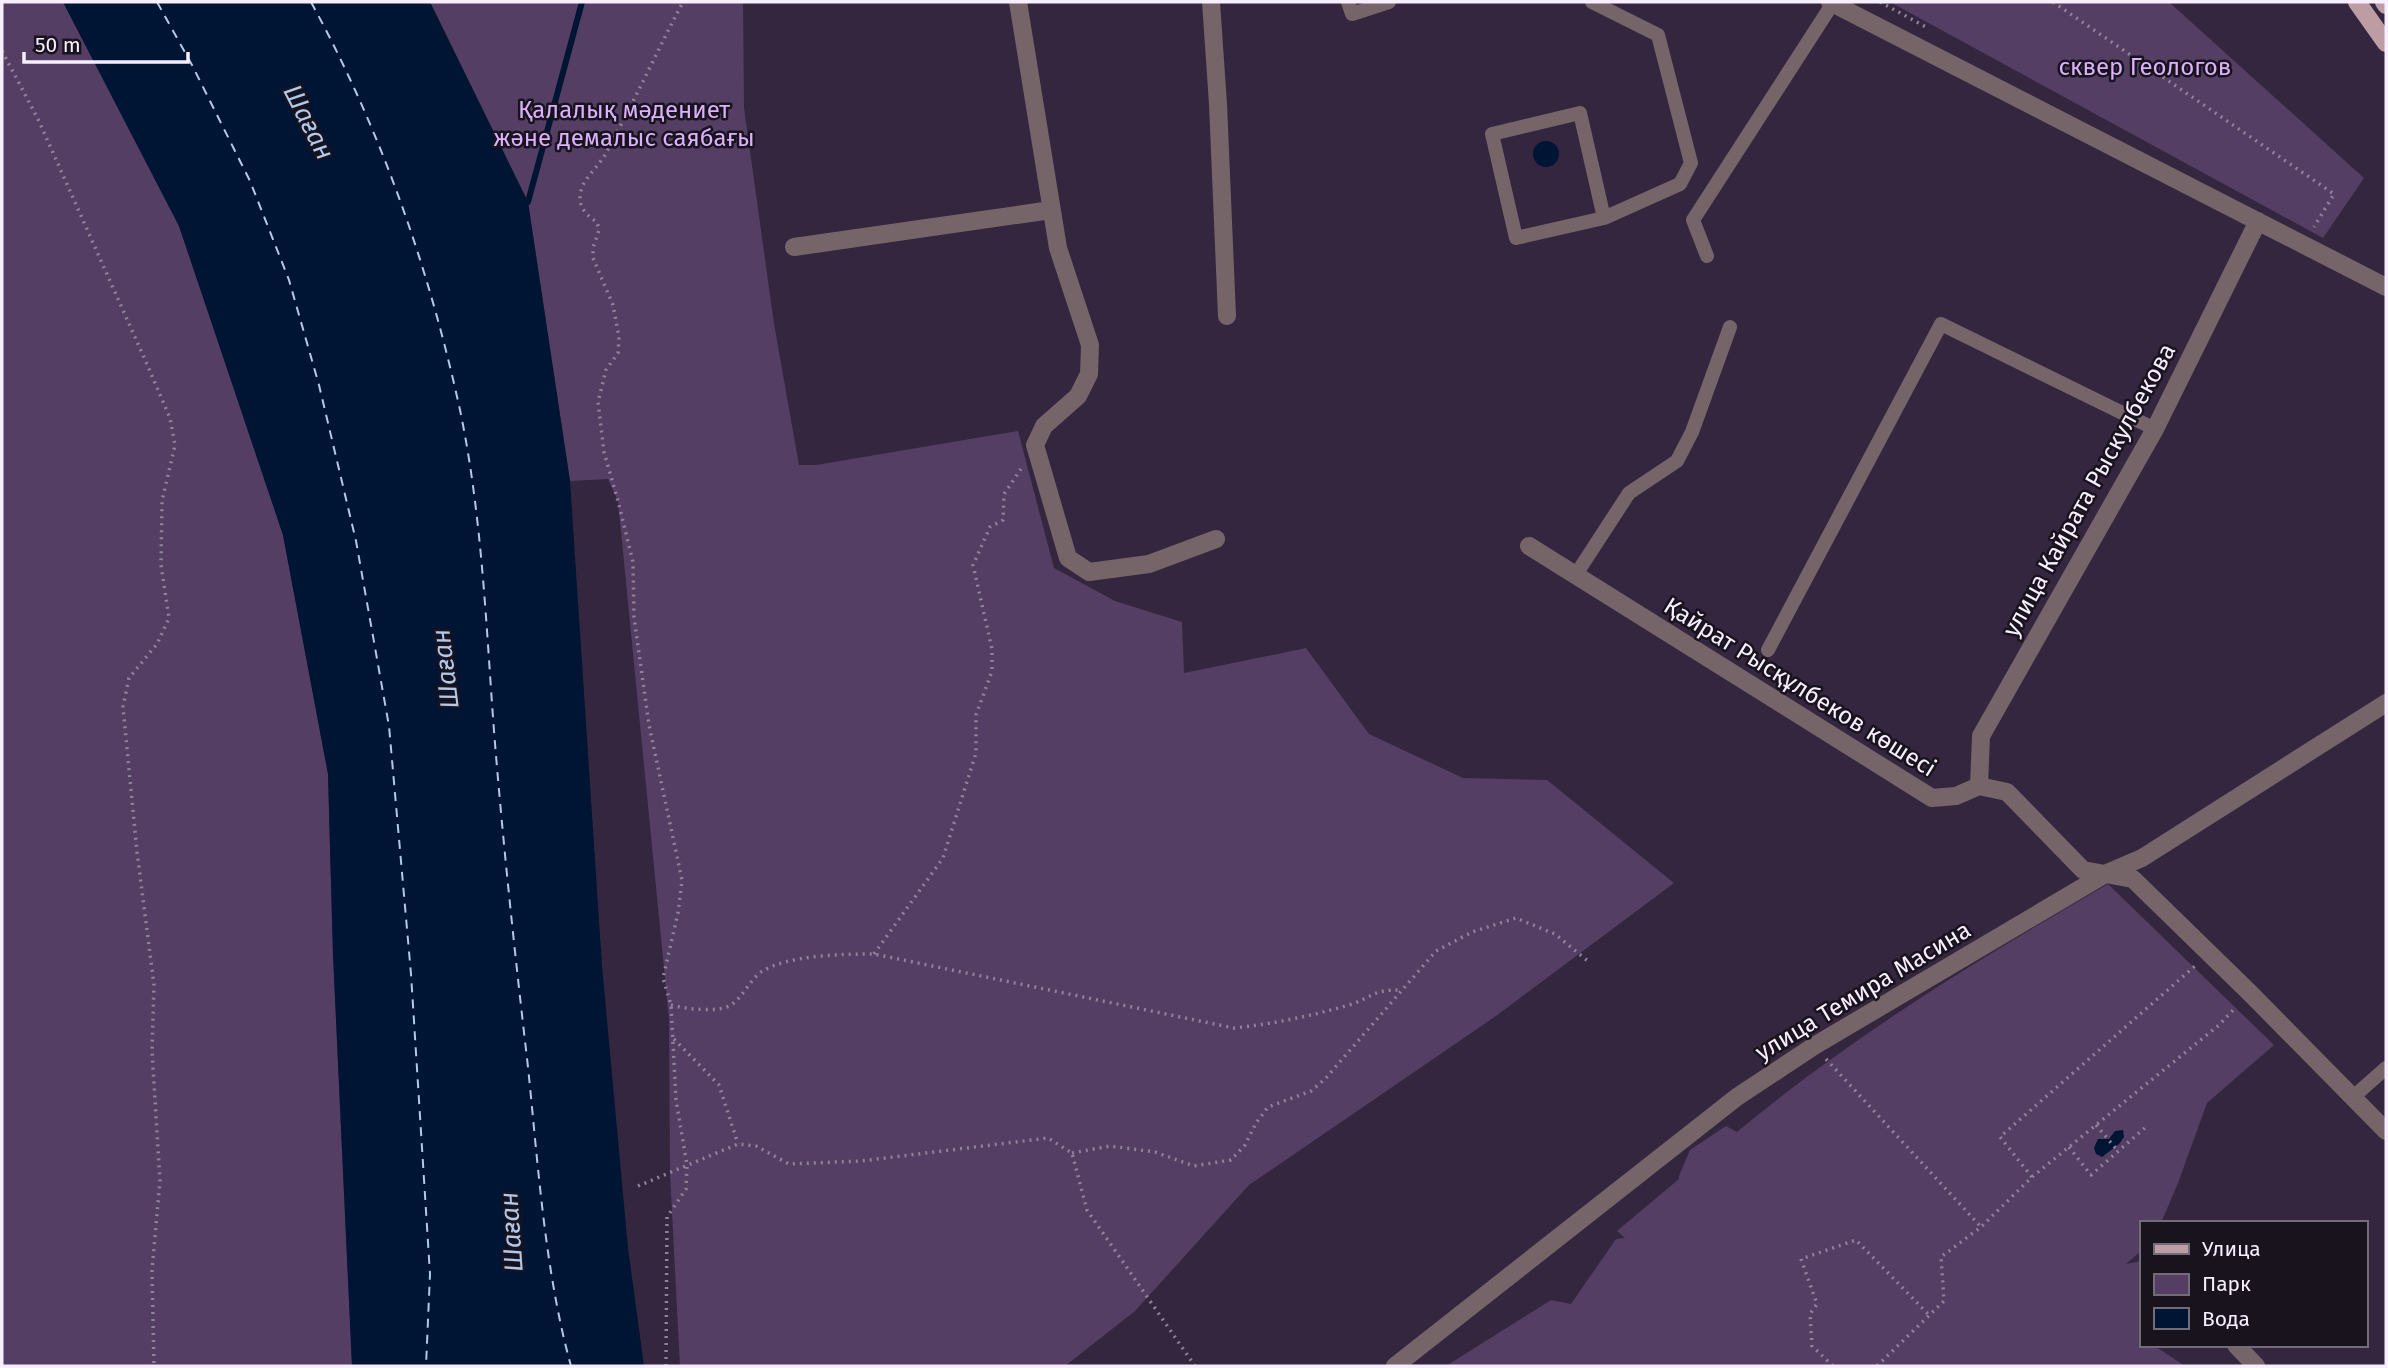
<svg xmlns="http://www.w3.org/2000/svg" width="2388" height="1368" viewBox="0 0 2388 1368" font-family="'Fira Sans',sans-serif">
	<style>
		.green { fill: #543e64 }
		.water { fill: #001433 }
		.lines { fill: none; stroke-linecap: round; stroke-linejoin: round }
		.stream { stroke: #001433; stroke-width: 6 }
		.ferry { stroke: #b0caee; stroke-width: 2; stroke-dasharray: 9 7; stroke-linecap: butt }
		.path { stroke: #8f8399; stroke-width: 3.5; stroke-dasharray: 2 5; stroke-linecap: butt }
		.lane { stroke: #756569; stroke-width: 14 }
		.street { stroke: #756569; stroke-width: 18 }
		.primary { stroke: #bd9ca4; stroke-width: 18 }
		.labels { text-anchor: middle; stroke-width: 5; stroke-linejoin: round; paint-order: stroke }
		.park-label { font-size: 24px; fill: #dbb0fd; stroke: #19131e }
		.street-label { font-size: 24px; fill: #f7eeff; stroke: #19131e }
		.water-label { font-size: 26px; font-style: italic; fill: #b0caee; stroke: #19131e }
	</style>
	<rect width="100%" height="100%" fill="#34263f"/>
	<path class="green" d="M2,2H63L179,226L283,535L328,774L333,954L352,1366H2Z
		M430,2H743L744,108L774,324L799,465H816L1018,431L1054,568L1115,601L1182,622L1184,673L1306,648L1369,734L1463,778L1547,780L1674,883L1496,1016L1249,1185L1135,1311L1065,1366H680L670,1173L669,1019L618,501L608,479L570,481L528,202Z
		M1890,2H2169L2364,178L2323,238Z
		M2108,884L2274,1045L2207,1103L2178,1183L2161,1223H2141V1251L2126,1264L2141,1261V1345H2153L2185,1366H1446L1551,1300L1571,1304L1616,1239L1625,1238L1617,1231L1679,1179V1176L1690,1150L1726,1126L1737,1132C1852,1036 1979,959 2108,884Z"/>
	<path class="water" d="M63,2H430L528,202L570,481L602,966L628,1248L644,1366H352L333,954L328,774L283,535L179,226Z
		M1533 154a13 13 0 1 1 26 0a13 13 0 1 1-26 0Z
		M2123,1130L2124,1137L2119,1144L2102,1157L2096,1154L2094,1148L2098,1139H2109L2115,1131Z"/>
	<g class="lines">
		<path class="stream" d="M528,202L582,2"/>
		<path class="ferry" d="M157,2L192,65L250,181L289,280L319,385L356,541L389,726L411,974L430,1274L426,1366
			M311,2C381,130 429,268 460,410C482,515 486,625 494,731C503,844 515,955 528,1067C538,1164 545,1273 571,1366"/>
		<path class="path" d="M1880,2L1926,27
			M2053,2L2334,194L2314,227
			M2,51L38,119L146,362L170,418L175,445L162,501L161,565L169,618L157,644L129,678L123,707L137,852L154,985L152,1051L160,1181L152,1270L154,1366
			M874,954L943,858L976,753V715L992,671V649L973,565L990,527L1003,520L1004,494L1021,469
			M671,1005C686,1009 718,1013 731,1005C743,997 749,981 761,972C787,955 842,954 874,954L1234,1028C1273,1024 1311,1016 1349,1005C1372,998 1373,989 1401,990
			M674,1039L719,1085L738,1144
			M1826,1059L1981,1227
			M2096,1125L2118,1151
			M2069,1147L2091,1175L2147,1126
			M1072,1153L1110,1146L1155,1152L1194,1166L1231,1160L1245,1145L1256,1123L1268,1107L1311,1091L1325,1079L1436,951L1472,932L1516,918L1555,934L1589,962
			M2032,1177L2000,1137L2195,966
			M638,1186L738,1144L756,1146L789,1164L861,1161L1048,1138L1072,1153L1087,1210L1195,1366
			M666,1366L667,1217L686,1189L687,1165L676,1100L671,1005L663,978L678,913L682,880L649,725L634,617L633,562L618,501L604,452L598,402L606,370L618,353L619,337L613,305L593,258V248L599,230L597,222C584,214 576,204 582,187C588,174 601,164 607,151C634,102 657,51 683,2
			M1833,1366L1812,1346L1810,1314L1817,1304L1801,1259L1856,1240L1929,1315
			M1877,1366L1944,1301L1941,1257L1981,1227L2032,1177L2219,1025L2236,1007"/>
		<path class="lane" d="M1348,2L1352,14L1389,2
			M1592,2L1658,35L1691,163L1680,184L1604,218L1516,238L1492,134L1580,113L1604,218
			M1707,256L1693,220L1833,3
			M1575,576L1629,493L1677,461L1692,432L1730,327
			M1768,650L1941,324L2155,429
			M2352,1098L2386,1068"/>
		<path class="street" d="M1018,2L1058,248L1090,345L1089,374L1078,396L1044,426L1035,445L1068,558L1089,572L1149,564L1216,539
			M1211,2L1218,104L1227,316
			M1830,2L2386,287
			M794,247L1051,210
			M1529,546L1932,798L1956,796L1979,786L2007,792L2083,870L2133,879L2250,993L2386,1131
			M1979,786L1981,736L2155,429L2258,221
			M2236,1345L2256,1366
			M1395,1366L1737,1097L1814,1046L2107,873L2142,858L2386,703"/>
		<path class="primary" d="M2357,2L2386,43
			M2384,2L2386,5"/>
	</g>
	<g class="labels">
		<g class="park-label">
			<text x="2145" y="75">сквер Геологов</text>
			<text x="624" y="118">Қалалық мәдениет<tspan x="624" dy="28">және демалыс саябағы</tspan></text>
		</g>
		<g class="street-label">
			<text transform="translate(2089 490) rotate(-61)" y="8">улица Кайрата Рыскулбекова</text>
			<text transform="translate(1800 687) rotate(32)" y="8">Қайрат Рысқұлбеков көшесі</text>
			<text transform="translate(1863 991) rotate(-31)" y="8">улица Темира Масина</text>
		</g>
		<g class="water-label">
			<text transform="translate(309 122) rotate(63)" y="9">Шаған</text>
			<text transform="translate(445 669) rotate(-97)" y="9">Шаған</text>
			<text transform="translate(511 1232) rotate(-94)" y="9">Шаған</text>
		</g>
	</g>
	<rect width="2388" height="1368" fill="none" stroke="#f7eeff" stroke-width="7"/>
	<rect x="2140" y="1221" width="228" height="126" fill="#19131e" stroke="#726b78" stroke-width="2"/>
	<rect x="2154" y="1244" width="35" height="10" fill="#bd9ca4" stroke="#726b78" stroke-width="2"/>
	<text x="2202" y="1256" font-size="21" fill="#f7eeff">Улица</text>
	<rect x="2154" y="1274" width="35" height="21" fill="#543e64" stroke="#726b78" stroke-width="2"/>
	<text x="2202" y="1291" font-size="21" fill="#f7eeff">Парк</text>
	<rect x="2154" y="1308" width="35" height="21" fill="#001433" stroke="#726b78" stroke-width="2"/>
	<text x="2202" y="1326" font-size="21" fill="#f7eeff">Вода</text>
	<path d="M24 52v10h164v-10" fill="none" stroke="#f7eeff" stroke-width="3.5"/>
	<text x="35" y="52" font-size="21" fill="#f7eeff" stroke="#19131e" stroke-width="5" paint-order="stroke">50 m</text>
</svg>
